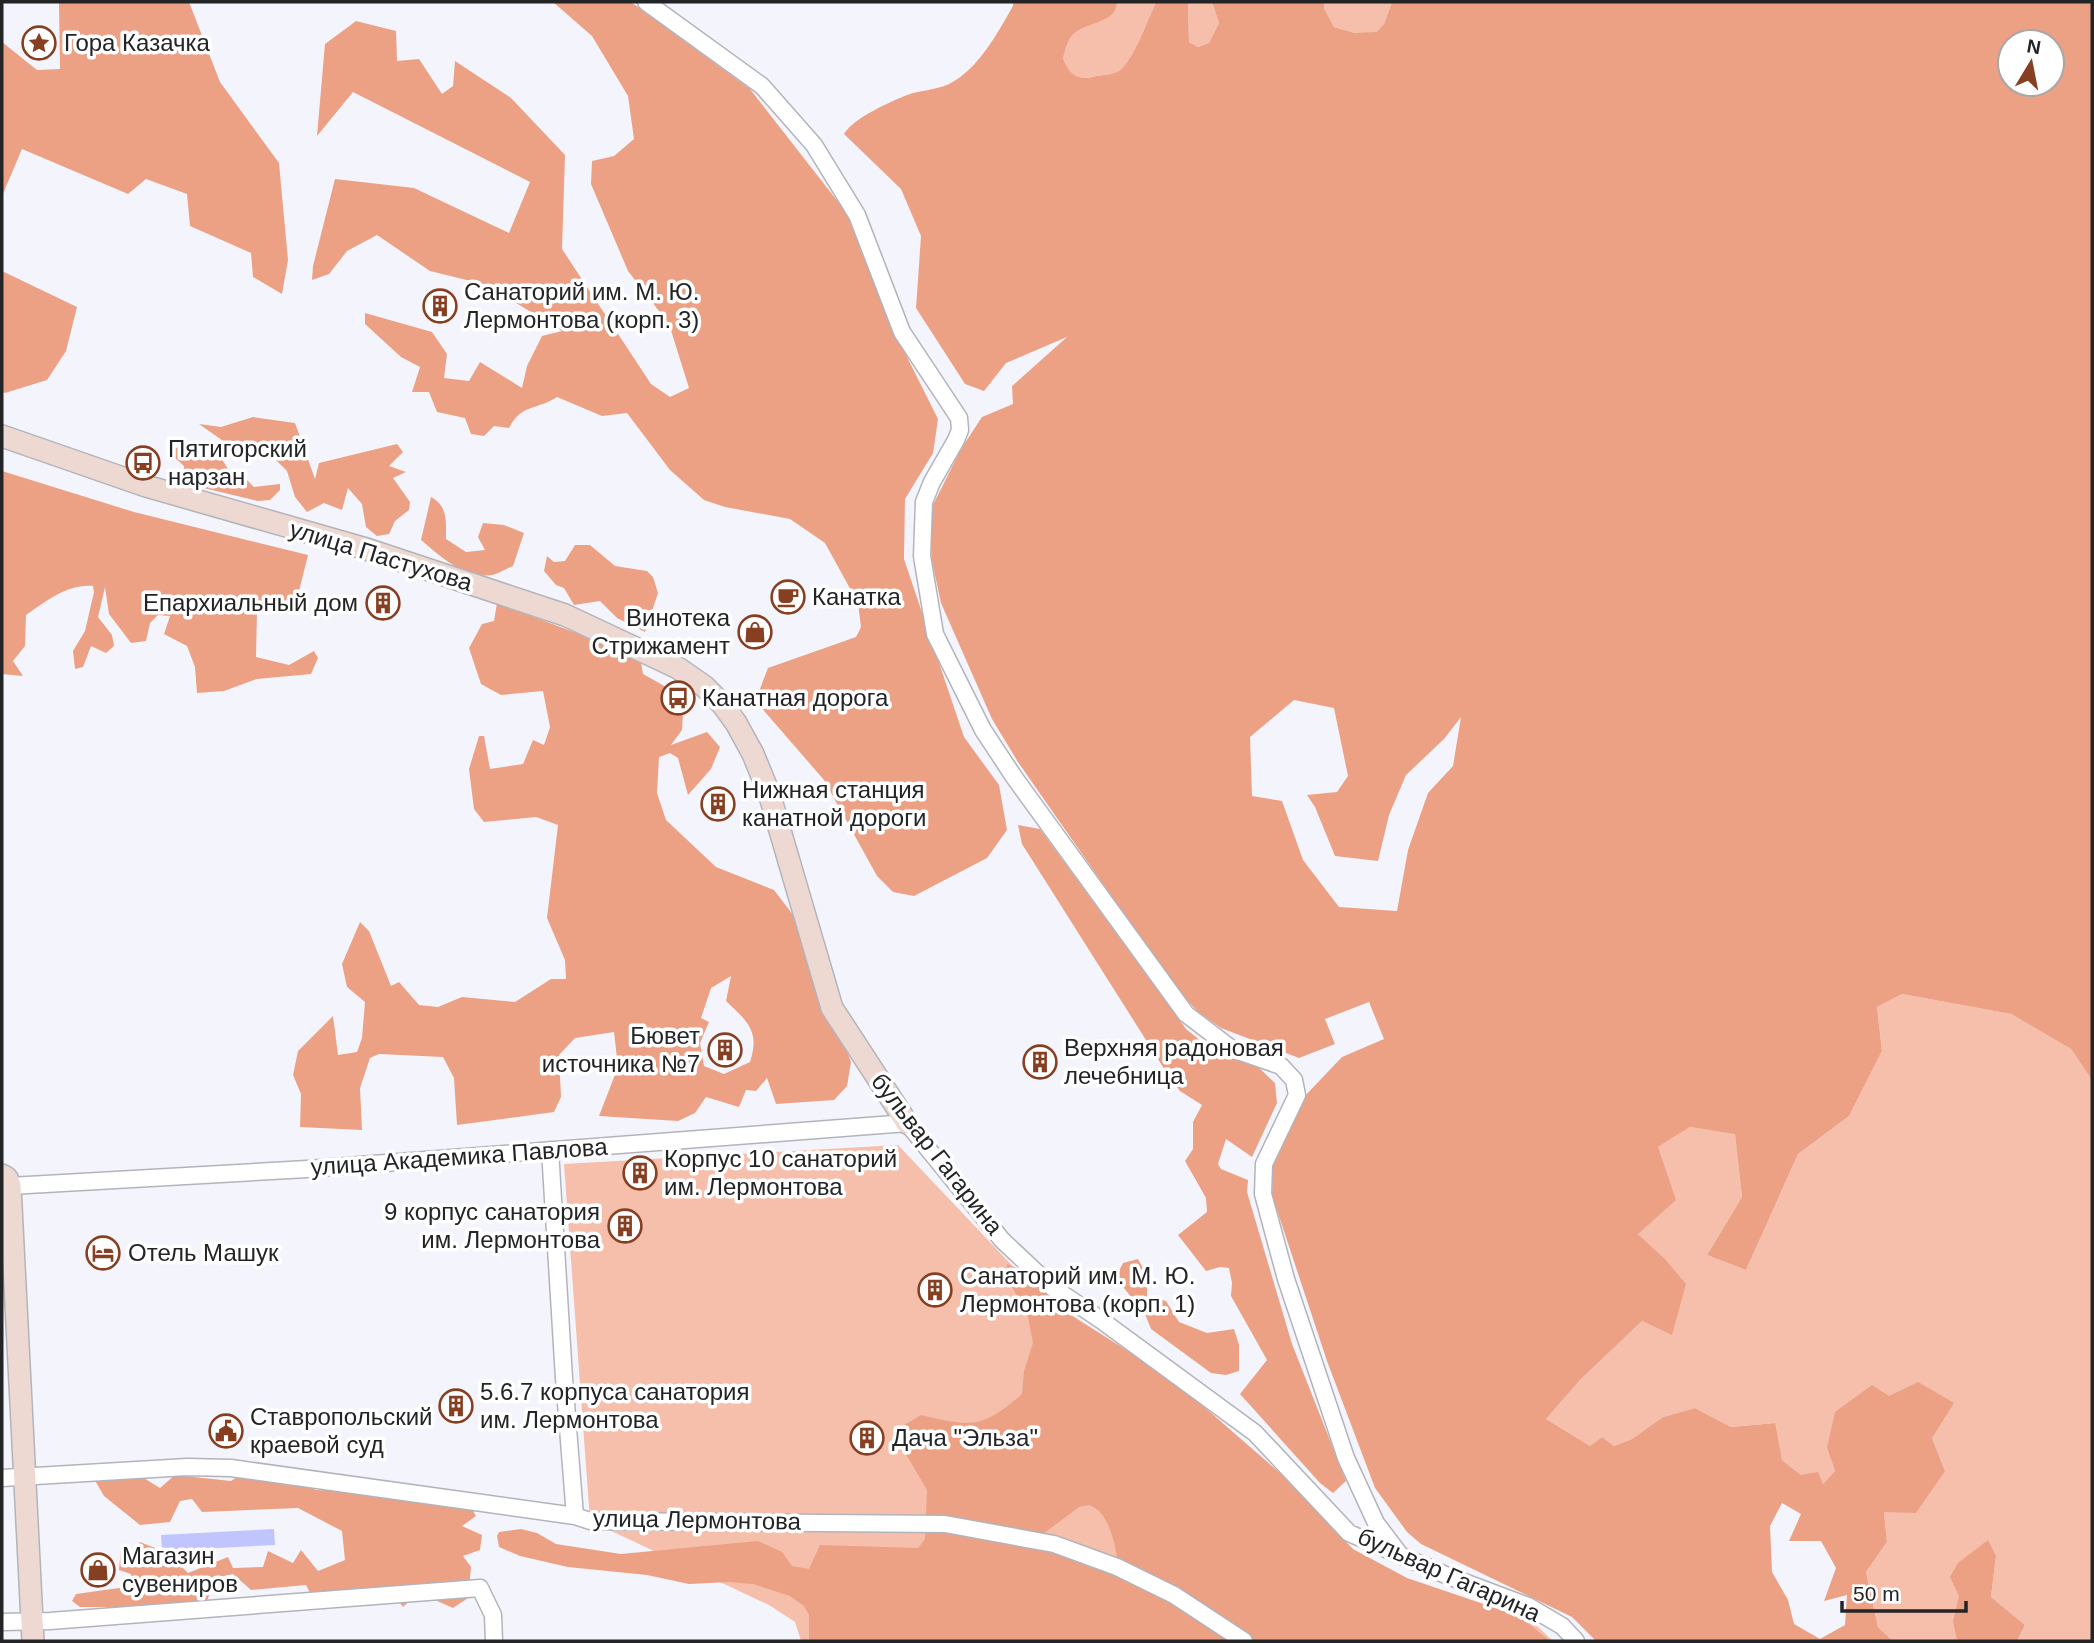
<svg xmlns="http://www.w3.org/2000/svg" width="2094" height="1643" viewBox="0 0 2094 1643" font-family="Arial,sans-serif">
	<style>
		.green { fill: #f6bfab }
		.forest { fill: #eca084; fill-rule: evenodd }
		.water { fill: #c0c5fe }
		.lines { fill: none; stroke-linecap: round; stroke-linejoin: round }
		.street-casing { stroke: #b3b4bb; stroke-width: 19 }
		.secondary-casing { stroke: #b3b4bb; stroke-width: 24 }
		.street { stroke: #fff; stroke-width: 16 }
		.secondary { stroke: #edd9d2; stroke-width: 21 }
		.labels { text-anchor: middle; stroke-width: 7; stroke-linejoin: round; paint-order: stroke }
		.poi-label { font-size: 24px; fill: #232426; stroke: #fff; text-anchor: start }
		.street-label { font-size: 24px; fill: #232426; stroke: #fff }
	</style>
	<rect width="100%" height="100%" fill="#f4f5fc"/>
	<path class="green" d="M1117,2H1156C1149,17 1133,63 1119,71C1112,75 1100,75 1091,77C1075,81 1068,72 1063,58C1065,52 1067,42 1071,37C1083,21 1117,25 1117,2Z
		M1188,2H1212L1219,23L1209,43L1198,47L1189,42Z
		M1324,2H1392L1384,24L1377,33H1355L1334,27L1324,8Z
		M1902,994L2011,1014L2071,1049L2092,1080V1641H2017L2025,1625L1991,1597L1996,1556C1969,1586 1948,1597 1957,1641H1893L1878,1627L1866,1572L1887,1542L1884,1512L1945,1471L1932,1438L1827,1448L1835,1471L1823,1484L1801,1475L1782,1460L1774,1423L1731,1427L1695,1408L1663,1417L1632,1439L1614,1446L1602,1437L1590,1446L1546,1419L1580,1380L1642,1321L1671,1334L1664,1258L1638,1234L1658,1147L1690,1127L1735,1133L1742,1197L1707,1255L1746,1270L1798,1154L1849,1116L1882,1051L1877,1007Z
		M898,1145L1114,1373L1347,1559L1535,1624L1553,1641H801L795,1622L769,1605L590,1521L564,1164Z"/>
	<path class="forest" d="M59,2H189L220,82L279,163L288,260L282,294L253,277L251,253L190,226L187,194L146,179L128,194L22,149L2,196V42L37,70L60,69Z
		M553,2H631L750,89L846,212L906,355L938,419L933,453L905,499L904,559L964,737L999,785L1007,830L987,858L914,896L893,892L877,876L824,780L759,705L758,694L768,668L856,637L861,627L858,603L825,543L790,519L725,507L704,500L670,470L627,413L602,416L557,397C537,410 521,404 509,428L494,426L484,436L471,434L465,418L437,412L429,392H412L420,367L401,357L365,324V313L432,332L447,354L444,378L469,381L480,362L522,388L527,366L542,336L562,331L487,285L430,271L377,235L347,251L329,274L312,280L313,266L335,179L414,188L509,233L530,182L353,92L317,136L325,44L356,21L396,31L397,61L419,59L442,94L453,86L455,61L511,98L565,155L562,249L651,384L670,397L689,388L669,324L628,271L591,184L592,161L614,156L634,139L628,96L592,36Z
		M1013,2H1117C1117,25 1083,21 1071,37C1067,42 1065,52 1063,58C1068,72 1076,81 1092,77C1100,75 1112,75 1119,71C1133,62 1149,17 1156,2H1188L1189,42L1198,47L1209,43L1219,23L1212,2H1324V8L1334,27L1355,33L1377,32L1384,24L1392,2H2092V1080L2071,1049L2011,1014L1902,994L1877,1007L1882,1051L1849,1116L1798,1154L1746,1270L1707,1255L1742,1197L1735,1134L1690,1127L1658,1147L1676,1200L1638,1234L1664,1258L1686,1284L1672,1335L1642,1321L1580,1380L1546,1419L1590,1446L1602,1437L1614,1446L1632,1439L1663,1417L1695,1408L1731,1427L1775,1423L1782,1460L1801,1475L1818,1472L1823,1484L1835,1471L1827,1448L1835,1412L1872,1385L1889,1396L1918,1382L1954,1403L1932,1438L1945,1471L1916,1513L1884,1512L1887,1542L1866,1572L1878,1627L1893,1641H1596L1572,1617L1421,1544L1407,1532L1375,1488L1327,1361L1272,1195L1273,1164L1303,1098L1342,1057L1384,1039L1369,1002L1325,1019L1335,1044L1299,1058L1221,1028L1198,1012L1174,986L1018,762L992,719L941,603L932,561L929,513L961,449L982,417L1013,404L1012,386L1067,337L1006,363L984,391L965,384L916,308L921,236L901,189L844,134C855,117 888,103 907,95C921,90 936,90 949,84C978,70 998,32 1013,6ZM2010,42H2052V84H2010ZM1294,700L1334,708L1348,776L1337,792L1307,795L1315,807L1335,856L1378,861L1389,815L1406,775L1444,739L1461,717L1453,766L1428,793L1408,850L1397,911L1339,907L1303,860L1282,801L1252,796L1250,737ZM1782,1503L1801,1514L1789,1541H1821L1836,1568L1824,1601L1847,1595L1845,1625L1820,1639L1794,1624L1788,1600L1772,1572L1770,1526Z
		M2,271L77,307L66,351L47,380L5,393L2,392Z
		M253,417L295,423L315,479L319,463L397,444L403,452L389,466L406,472L393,478L410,502L409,510L395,521L389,534L377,536L366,527L362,504L348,488L342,510L324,503L307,512L295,497L287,471L264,448L229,445L199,424L221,427Z
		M180,446L218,453L228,469L240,473L254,487L280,484V490L270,500L258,501L191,485L185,480L184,466L173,456V450Z
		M2,471L134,512L308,555L296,603L271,614L257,611L256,657L289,665L314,651L318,658L311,674L257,679L224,691L197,693L195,667L187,646L164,634L170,616L158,615L150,623L146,641L131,643L109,614L105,587L98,617L112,635L114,646L106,653L91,646L83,667L75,669L73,651L85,631L94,592L93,586C67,584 47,601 26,615L25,646L13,661L23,676L2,674Z
		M431,497C448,506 446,522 446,539L466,552L485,550L478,537L483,523L504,525L524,533L513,566C507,568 498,574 492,575C464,579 440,556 421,540Z
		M575,545H590L615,566L647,571L653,577L658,593L645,632L617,618L600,601L574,605L564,588L556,585L544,571L547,556L554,562L565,561Z
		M497,603L640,657L643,674L684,697L682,730L671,745L707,732L720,747L711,769L688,795L678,758L670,753L659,757L657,793L666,820L716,867L774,890L797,920L851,1062L847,1086L834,1100L776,1104L767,1078L756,1091L746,1090L739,1107L706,1097L695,1113L678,1121L599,1116L618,1067L614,1032L575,1038L559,1055L561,1097L554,1112L457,1125L454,1078L443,1057L379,1054L370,1058L360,1088L362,1130L300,1127L301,1094L293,1075L298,1051L333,1016L338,1055L357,1052L362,1038L365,1002L347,987L342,964L360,922L369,931L391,986L399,982L419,1005L438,1007L462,997L515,1002L551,979H566L565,960L547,918L558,825L536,817L484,822L474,809L469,769L479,736H484L490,769L523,764L533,740L544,745L550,727L543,691L501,695L481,684L469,648L482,624L494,621ZM731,976L726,1001C748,1022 760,1031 750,1062L724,1074L704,1066L700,1043L709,1022L701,1018L711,988Z
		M1018,825L1040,829L1186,1029L1211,1049L1255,1064L1275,1083L1277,1103L1252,1157L1226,1139L1218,1164L1221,1169L1248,1180L1247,1192L1292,1344L1346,1481L1333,1493L1320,1483L1240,1394L1267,1360L1231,1296L1232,1283L1229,1268L1220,1267L1206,1271L1178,1235L1207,1212L1206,1198L1185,1161L1193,1149V1122L1202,1105L1180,1091L1170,1078L1022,844Z
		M1138,1259L1147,1275V1296L1166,1301L1179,1322L1207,1333L1234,1329L1239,1345V1371L1226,1375L1211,1373L1151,1329L1145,1314L1119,1282L1118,1273L1123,1263Z
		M1007,1264L1023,1271L1071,1315L1172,1379L1280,1473L1353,1549L1407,1578L1519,1616L1550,1641H809V1615L804,1606L790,1596L753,1584L729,1582L689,1584L647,1575L568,1567L520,1556L499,1547L497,1536L499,1532L521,1529L537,1533L556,1544L621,1554L758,1541L782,1552L792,1566L809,1569L820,1545L918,1548L925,1539L927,1490L900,1444L901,1427L921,1415C971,1427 982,1429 1022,1394L1024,1371L1033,1343L1028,1317L1009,1281ZM1089,1505C1108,1511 1114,1540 1117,1557L1043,1534L1079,1507Z
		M243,1473L294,1479L316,1490L395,1493L471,1507L476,1516L462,1526L482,1535L480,1550L463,1556L471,1567L468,1598L453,1608L419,1593L403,1607L396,1597L314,1601L306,1585L251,1590L233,1574L216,1578L207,1601L188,1607H80L72,1601L76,1594L133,1586L131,1574L119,1570L121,1548L131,1552L140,1542L160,1550L166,1559L179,1564L188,1573L228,1557L233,1568L263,1567L268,1551L293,1563L301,1550L318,1571L345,1560L342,1531L298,1508L202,1512L192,1499L180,1501L170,1522L140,1525L104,1496L93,1477L139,1475L160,1488L175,1475L231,1481Z
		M1988,1540L1996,1556L1991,1597L2025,1625L2017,1641H1957L1953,1621L1959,1596L1950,1577L1958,1563Z"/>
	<path class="water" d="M274,1529L275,1545L162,1551L161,1535Z"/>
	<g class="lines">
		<defs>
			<path id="street" d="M646,2L762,86L814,145L857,215L902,332L959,418L960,430L956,440L932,482L924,502L922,556L935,634L983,730L1014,777L1186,1014L1232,1049L1281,1066L1294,1080L1297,1095L1264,1164L1263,1194L1286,1279L1346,1458L1376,1523L1401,1556
				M550,1150L564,1378L575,1516
				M10,1186L307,1169L907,1123L1002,1240L1052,1287L1101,1320L1255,1433L1349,1533L1448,1576L1528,1606L1562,1626L1576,1641
				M2,1478L187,1467L231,1468L575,1516L590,1521L945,1524L1054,1544L1117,1567L1174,1595L1244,1641
				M2,1622L50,1621L480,1588L493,1615L494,1641"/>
			<path id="secondary" d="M2,436L146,486L363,548L565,615L678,668L704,686L723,705L736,723L753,754L769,793L832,1008L907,1123
				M2,1175L7,1178L10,1186L33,1641"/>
		</defs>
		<use href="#street" class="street-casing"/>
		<use href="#secondary" class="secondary-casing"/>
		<use href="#street" class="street"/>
		<use href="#secondary" class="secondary"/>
	</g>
	<defs>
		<symbol id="sight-ring" viewBox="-11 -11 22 22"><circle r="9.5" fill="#fff" stroke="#873f22" stroke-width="1.5"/><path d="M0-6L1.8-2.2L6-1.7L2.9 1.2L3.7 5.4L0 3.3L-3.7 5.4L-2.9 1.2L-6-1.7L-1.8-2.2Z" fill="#873f22"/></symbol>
		<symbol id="building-ring" viewBox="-11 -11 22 22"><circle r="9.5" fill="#fff" stroke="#873f22" stroke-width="1.5"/><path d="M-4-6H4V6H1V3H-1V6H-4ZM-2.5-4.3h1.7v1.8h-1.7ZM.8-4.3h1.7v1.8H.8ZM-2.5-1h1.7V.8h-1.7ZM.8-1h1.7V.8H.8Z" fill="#873f22"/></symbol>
		<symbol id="bus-ring" viewBox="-11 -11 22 22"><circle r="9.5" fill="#fff" stroke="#873f22" stroke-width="1.5"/><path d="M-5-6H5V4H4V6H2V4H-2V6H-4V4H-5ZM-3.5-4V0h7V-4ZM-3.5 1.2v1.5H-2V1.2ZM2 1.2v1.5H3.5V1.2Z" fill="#873f22"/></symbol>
		<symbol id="cafe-ring" viewBox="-11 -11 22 22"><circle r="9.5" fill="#fff" stroke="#873f22" stroke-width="1.5"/><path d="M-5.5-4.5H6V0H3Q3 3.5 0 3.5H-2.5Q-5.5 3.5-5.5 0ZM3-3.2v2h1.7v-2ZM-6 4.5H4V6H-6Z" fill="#873f22"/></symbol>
		<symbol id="shop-ring" viewBox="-11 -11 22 22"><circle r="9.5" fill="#fff" stroke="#873f22" stroke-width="1.5"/><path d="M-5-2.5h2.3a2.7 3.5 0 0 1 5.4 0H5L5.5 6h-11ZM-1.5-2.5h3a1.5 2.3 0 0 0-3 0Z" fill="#873f22"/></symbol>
		<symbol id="hotel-ring" viewBox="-11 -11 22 22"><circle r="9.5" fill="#fff" stroke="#873f22" stroke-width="1.5"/><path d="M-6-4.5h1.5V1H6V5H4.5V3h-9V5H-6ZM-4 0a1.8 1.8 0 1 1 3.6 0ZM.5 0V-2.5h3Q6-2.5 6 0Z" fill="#873f22"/></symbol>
		<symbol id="civic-ring" viewBox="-11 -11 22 22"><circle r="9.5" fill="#fff" stroke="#873f22" stroke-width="1.5"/><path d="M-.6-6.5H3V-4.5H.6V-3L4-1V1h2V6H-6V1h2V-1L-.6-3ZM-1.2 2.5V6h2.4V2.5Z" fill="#873f22"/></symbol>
	</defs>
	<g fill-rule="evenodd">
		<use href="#sight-ring" x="20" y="24" width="38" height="38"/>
		<use href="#building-ring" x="421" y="287" width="38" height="38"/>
		<use href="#bus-ring" x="124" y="444" width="38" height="38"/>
		<use href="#cafe-ring" x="769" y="578" width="38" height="38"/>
		<use href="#building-ring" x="364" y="584" width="38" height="38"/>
		<use href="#shop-ring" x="736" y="613" width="38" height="38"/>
		<use href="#bus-ring" x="659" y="679" width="38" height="38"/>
		<use href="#building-ring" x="699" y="785" width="38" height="38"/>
		<use href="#building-ring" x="706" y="1031" width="38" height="38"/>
		<use href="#building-ring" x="1021" y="1043" width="38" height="38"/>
		<use href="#building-ring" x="621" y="1154" width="38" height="38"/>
		<use href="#building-ring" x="606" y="1207" width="38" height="38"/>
		<use href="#hotel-ring" x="84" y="1234" width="38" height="38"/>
		<use href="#building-ring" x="916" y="1271" width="38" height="38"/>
		<use href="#building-ring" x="437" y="1387" width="38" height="38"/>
		<use href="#civic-ring" x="207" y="1412" width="38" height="38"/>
		<use href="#building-ring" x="848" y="1419" width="38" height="38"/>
		<use href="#shop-ring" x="79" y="1551" width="38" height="38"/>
	</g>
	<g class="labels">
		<g class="poi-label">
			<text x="64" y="51">Гора Казачка</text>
			<text x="464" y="300">Санаторий им. М. Ю.<tspan x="464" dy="28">Лермонтова (корп. 3)</tspan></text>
			<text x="168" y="457">Пятигорский<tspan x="168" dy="28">нарзан</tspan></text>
			<text x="812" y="605">Канатка</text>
			<text x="358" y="611" text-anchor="end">Епархиальный дом</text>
			<text x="730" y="626" text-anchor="end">Винотека<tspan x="730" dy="28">Стрижамент</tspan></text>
			<text x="702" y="706">Канатная дорога</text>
			<text x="742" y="798">Нижная станция<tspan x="742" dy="28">канатной дороги</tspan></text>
			<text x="700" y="1044" text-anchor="end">Бювет<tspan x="700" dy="28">источника №7</tspan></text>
			<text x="1064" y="1056">Верхняя радоновая<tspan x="1064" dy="28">лечебница</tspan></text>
			<text x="664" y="1167">Корпус 10 санаторий<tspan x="664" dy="28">им. Лермонтова</tspan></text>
			<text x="600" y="1220" text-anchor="end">9 корпус санатория<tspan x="600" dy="28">им. Лермонтова</tspan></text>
			<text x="128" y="1261">Отель Машук</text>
			<text x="960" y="1284">Санаторий им. М. Ю.<tspan x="960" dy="28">Лермонтова (корп. 1)</tspan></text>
			<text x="480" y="1400">5.6.7 корпуса санатория<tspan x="480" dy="28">им. Лермонтова</tspan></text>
			<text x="250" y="1425">Ставропольский<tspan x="250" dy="28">краевой суд</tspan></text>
			<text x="892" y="1446">Дача "Эльза"</text>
			<text x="122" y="1564">Магазин<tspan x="122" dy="28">сувениров</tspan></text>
		</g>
		<g class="street-label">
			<text transform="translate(381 556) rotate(17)" y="8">улица Пастухова</text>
			<text transform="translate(937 1154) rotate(52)" y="8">бульвар Гагарина</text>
			<text transform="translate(459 1157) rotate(-4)" y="8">улица Академика Павлова</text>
			<text transform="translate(697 1520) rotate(1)" y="8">улица Лермонтова</text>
			<text transform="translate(1449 1575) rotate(24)" y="8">бульвар Гагарина</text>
		</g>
	</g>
	<rect width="2094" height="1643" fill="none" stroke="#232426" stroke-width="7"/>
	<g transform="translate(2031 63) rotate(10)"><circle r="33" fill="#ffffff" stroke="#a7a7a8" stroke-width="2"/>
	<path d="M0-5L12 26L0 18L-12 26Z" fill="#873f22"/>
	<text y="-10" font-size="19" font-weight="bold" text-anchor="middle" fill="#232426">N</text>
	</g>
	<path d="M1842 1601v10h124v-10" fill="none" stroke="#232426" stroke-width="3.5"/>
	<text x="1853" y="1601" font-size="21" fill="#232426" stroke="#ffffff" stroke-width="5" paint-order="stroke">50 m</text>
</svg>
